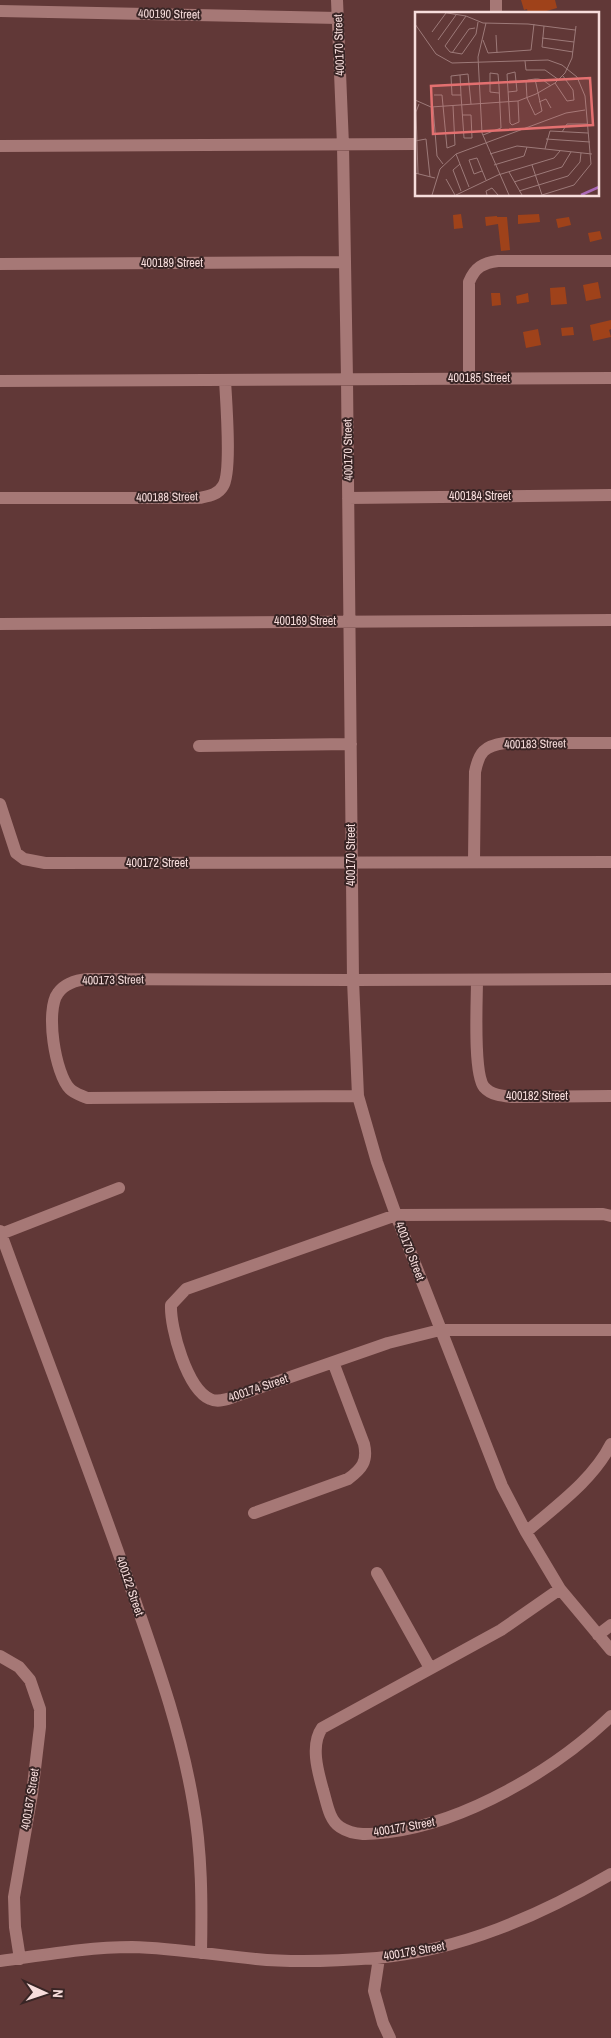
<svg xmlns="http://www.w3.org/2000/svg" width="611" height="2038" viewBox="0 0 611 2038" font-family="'Archivo Narrow',sans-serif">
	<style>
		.building { fill: #9f421a }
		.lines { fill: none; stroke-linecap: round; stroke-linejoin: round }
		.minor { stroke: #a67876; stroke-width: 12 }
		.labels { text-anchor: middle; stroke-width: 4; stroke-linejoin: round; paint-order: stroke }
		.street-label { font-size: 12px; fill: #f7dddc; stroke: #392525 }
		.inset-river { fill: none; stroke: #aa68b6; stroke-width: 2.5 }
		.inset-road { fill: none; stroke: #9d7a79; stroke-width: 1 }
		.view { fill: #e37070; fill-opacity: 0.15; stroke: #e37070; stroke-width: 2.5 }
		.inset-edge { fill: none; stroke: #f7dddc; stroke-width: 2.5 }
	</style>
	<rect width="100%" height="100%" fill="#613837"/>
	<path class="building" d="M521,0H555L557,8L536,14H528L527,9L524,10Z
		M461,214L463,228L454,229L453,215Z
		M539,214L540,222L518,224V215Z
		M497,216V217H507L510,250L501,251L498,224L486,226L485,217Z
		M569,217L571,225L558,228L556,219Z
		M600,231L602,239L590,242L588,233Z
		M598,282L601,298L586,301L583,285Z
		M565,287L567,304L551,305L550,288Z
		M491,293H500L501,305L492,306Z
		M528,293L529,302L517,304L516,296Z
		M611,320V329L609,330L611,337L593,341L590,325Z
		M573,327L574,335L562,336L561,328Z
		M538,329L541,345L526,348L523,332Z"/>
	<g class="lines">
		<path class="minor" d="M337,0L343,145L347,379L353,980L358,1096L377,1162L396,1215L502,1486L526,1532L560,1589L611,1650
			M496,0V14
			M0,11L338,18
			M0,146L416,144
			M0,264L345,262
			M469,378V282C475,267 483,263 498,261H611
			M0,381L611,378
			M0,498H199C208,496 218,495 223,486C232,473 226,400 225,380
			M348,498L611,495
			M0,624L611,620
			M199,746L351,744
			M0,804L16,853L24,859L45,863L611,862
			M474,861L475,772C479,752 484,746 505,743H611
			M477,980C477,1001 473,1073 484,1087C491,1095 502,1096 512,1097L611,1096
			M358,1096L87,1098C81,1095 75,1094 70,1089C55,1074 45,1010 58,993C65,983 76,980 88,979L353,980L611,979
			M611,1216L603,1214L396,1215L186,1289L171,1305C170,1328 187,1389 210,1399C218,1403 228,1399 236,1396L388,1343L440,1330H611
			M0,1231C42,1347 87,1463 128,1580C153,1653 180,1725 193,1802C202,1852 202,1903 201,1953
			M1,1234L119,1188
			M254,1513L348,1479C362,1469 368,1461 364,1444L333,1362
			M526,1532C556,1506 593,1480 611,1444
			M377,1573L430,1668
			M560,1589L501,1630L322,1728C310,1745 318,1772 323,1790C327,1803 329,1820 340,1827C355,1837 373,1834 389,1832C466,1822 555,1770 611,1716
			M598,1635L611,1625
			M0,1656L19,1667L30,1680L40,1709V1727L32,1794L14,1897L15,1927L20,1959
			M379,1958L374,1991L383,2023L390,2038
			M0,1961C44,1955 88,1947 132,1947C173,1948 215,1955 256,1959C296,1963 337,1961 377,1958C461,1950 539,1916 611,1874"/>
	</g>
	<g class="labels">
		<g class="street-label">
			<text transform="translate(169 14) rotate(1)" y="4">400190 Street</text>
			<text transform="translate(339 45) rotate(-92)" y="4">400170 Street</text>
			<text x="172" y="267">400189 Street</text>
			<text x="479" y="382">400185 Street</text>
			<text transform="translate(348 450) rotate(-91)" y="4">400170 Street</text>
			<text x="480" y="500">400184 Street</text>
			<text transform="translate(167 497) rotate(-1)" y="4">400188 Street</text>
			<text x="305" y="625">400169 Street</text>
			<text transform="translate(535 744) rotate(-1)" y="4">400183 Street</text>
			<text transform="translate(351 855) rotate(-90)" y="4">400170 Street</text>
			<text x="157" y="867">400172 Street</text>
			<text transform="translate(113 980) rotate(-1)" y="4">400173 Street</text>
			<text x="537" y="1100">400182 Street</text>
			<text transform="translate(410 1251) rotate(69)" y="4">400170 Street</text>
			<text transform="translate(258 1388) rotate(-19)" y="4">400174 Street</text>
			<text transform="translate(130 1586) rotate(71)" y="4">400122 Street</text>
			<text transform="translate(30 1799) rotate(-81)" y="4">400167 Street</text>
			<text transform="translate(404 1827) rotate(-10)" y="4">400177 Street</text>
			<text transform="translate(414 1951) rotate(-10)" y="4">400178 Street</text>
		</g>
	</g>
	<g transform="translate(415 12)">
		<rect width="184" height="184" fill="#613837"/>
		<path class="inset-river" d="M166,183L184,175"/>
		<path class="inset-road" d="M26,0L51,4L68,11L113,12L160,18M51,4L30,34L35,40L47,42L61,22L63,10M71,11L63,45L67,121L94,183M0,12L21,42L37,51L133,48L147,53L162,65L170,84L176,152L159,173L127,183M129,14L127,35L158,40M17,20L31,1M81,23L82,41M127,26L159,30M23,28L41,3M68,28L73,41L116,38L119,12M37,41L54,17L60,16M110,49L111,58H130L144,68M45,63L46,83L49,126H57L56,103H47M120,67L127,99L120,103L112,86L111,69L113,68L120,67H123L128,68L136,74M140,71L152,89L159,88L158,78L148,64M93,80L102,79L100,60L92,62L95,111L97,113L104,110L103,89M19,83H27L32,136L40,133L38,94M46,83H37L36,64L53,62L56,92M0,88L16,95L103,89L121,82L140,71L150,61L157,46L161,14M124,90L131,87L136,96M18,95L22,144L28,152M147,120L152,112H172M68,123L86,116L84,74L83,62L75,61V80L84,81M131,127L175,130M0,129L11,127L15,165M130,137L135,119L173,121M41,142L54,175M75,142L102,134L177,142M45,152L38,158L46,179M79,153L109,144L112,135M117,153L127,183M67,159L59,162L54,148L62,146L71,168M94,160L107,183M0,161L20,166M3,162L1,100L4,92M31,167L40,183M99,170L147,155L156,140M104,179L153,164L165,150L166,141M17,183L25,157L41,142L151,101L170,98M41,183L83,163L139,146L145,139M72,183L71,179L77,176L83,183"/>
		<path class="view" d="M175,66L178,113L18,122L16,74Z"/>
		<rect width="184" height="184" class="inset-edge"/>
	</g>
	<g transform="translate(45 1993) rotate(93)" stroke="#392525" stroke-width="4" paint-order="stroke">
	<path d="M0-4L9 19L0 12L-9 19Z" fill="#f7dddc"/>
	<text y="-8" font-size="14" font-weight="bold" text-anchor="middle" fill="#f7dddc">N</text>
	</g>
</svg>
